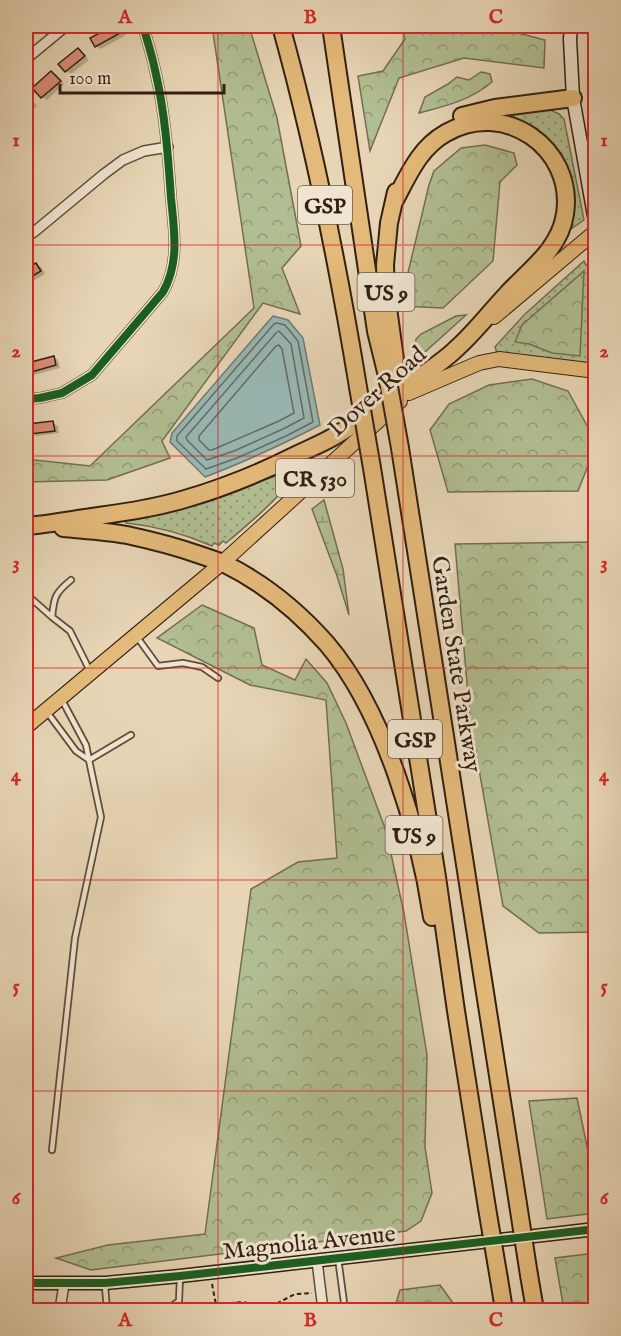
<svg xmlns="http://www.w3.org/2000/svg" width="621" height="1336" viewBox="0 0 621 1336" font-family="'IM FELL English',serif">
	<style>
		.grass { fill: url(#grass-dots); stroke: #726e52; stroke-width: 1.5 }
		.forest { fill: url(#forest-crowns); stroke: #726e52; stroke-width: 1.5 }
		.wetland { fill: url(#wetland-marsh); stroke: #726e52; stroke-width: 1.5 }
		.water { fill: #98b8b4; stroke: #707a73; stroke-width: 1.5 }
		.shadow { fill: #0003 }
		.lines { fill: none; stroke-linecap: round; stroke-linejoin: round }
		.shore { stroke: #666b63; stroke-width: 1.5 }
		.building { fill: #db8e78; stroke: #331e12; stroke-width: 1.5 }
		.lane-casing { stroke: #604c3b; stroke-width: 8 }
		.street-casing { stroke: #604c3b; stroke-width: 12 }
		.secondary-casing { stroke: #331e12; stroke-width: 15 }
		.primary-casing { stroke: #331e12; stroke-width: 16 }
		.highway-casing { stroke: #331e12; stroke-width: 20 }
		.path { stroke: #331e12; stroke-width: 2; stroke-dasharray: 4.5 3; stroke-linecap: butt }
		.lane { stroke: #efe4cf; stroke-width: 4.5 }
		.street { stroke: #efe4cf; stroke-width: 9 }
		.secondary { stroke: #efe4cf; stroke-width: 12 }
		.primary { stroke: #e4ba7a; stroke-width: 14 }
		.highway { stroke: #e4ba7a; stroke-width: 16 }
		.highway-bridge-casing { stroke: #331e12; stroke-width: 20; stroke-linecap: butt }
		.highway-bridge { stroke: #e4ba7a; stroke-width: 16 }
		.cycleway-casing { stroke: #efe4cf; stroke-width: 11 }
		.cycleway { stroke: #1b5e20; stroke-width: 8 }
		.grid { fill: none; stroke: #d62828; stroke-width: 1.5; stroke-opacity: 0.55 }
		.labels { text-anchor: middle; stroke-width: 6; stroke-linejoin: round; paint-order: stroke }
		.shield { fill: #efe4cf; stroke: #6b594b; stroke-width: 1.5 }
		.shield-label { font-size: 22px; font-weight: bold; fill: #331e12 }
		.street-label { font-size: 24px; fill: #331e12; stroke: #efe4cf }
		.neatline { fill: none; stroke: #d62828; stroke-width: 2 }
		.grid-label { font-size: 20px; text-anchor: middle; font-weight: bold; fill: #d62828 }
	</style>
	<defs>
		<pattern id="grass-dots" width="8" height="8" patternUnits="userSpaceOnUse" patternTransform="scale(1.5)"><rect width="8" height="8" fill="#b1be91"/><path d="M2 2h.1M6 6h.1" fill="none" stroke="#919a75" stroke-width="1.8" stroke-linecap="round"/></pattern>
		<pattern id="forest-crowns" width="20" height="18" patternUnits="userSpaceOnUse" patternTransform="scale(1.5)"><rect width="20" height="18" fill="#b1be91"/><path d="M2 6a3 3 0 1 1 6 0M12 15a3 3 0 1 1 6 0" fill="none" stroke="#919a75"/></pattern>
		<pattern id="wetland-marsh" width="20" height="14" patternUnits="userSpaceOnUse" patternTransform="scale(1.5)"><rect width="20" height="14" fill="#b1be91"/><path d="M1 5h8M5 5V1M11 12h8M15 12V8" fill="none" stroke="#919a75"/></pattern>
	</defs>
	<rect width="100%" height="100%" fill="#e7d5b5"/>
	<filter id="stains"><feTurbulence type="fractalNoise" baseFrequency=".00333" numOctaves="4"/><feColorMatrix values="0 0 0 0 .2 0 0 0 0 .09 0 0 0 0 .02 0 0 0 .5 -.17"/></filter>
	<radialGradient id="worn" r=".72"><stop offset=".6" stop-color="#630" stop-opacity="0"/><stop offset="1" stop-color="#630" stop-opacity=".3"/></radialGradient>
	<path class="grass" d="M548,109L559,114L564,119L584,220L568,231L573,197L513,119L514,114Z
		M584,261L586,265L589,264L595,296V362L591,364L497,353L495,347L524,315Z
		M295,471L297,474C277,500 251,522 226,543L223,541L219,545L214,543L212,546C185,534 155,526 126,523V519L223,495L278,475Z"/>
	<path class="forest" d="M212,26H249L277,118L301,246L282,268L300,314L263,303L162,441L170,458L107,480L26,482V459L90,466L254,308Z
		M402,26H492L545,40L544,68L464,58L399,78L370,151L358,76L383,71L405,39Z
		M481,72L490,74L492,82C471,100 446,106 419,113L425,97L448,84L457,77L469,80Z
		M485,145L514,153L517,165L500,182L493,261L443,308L400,306L429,185L434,171L461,148Z
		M584,271L580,356L552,353L529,344L515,342L522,325Z
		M466,315L426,351L413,355L416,339L421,334L456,316Z
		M532,379L568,391L590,431L589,463L578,491L448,492L430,430L449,404L489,385Z
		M595,542V932L539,933L503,906L470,718L455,544Z
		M202,605L254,628L262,665L295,680L306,659L327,683L346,723L386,831L404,913L427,1055L425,1147L432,1193L421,1221L406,1231L91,1270L56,1258L108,1245L205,1234L251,889L298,862L337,858L326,700L250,685L157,638Z
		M577,1098L588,1151H595V1213L547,1219L529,1101Z
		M595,1253V1310H564L555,1258Z
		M440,1285L458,1310H394L400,1290Z"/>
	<path class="wetland" d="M324,500L343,569L349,615L337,576L312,509Z"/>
	<path class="water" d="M273,316L288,320L303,338L320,425C283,444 245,462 205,477L170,442L172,433Z"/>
	<path class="shadow" d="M26,26H37L27,34L26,33Z
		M116,26L122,27L126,35L101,49L96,46L92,39Z
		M79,50L83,53L89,60L71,74L66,71Z
		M51,72L56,75L64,84L47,100L42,97L34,88Z
		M26,95L30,97L37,106L26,116Z
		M36,264L41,267L45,274L26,285V270Z
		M54,357L58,360L60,368L34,375L29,372L26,360L29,359L34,362Z
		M53,423L58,426L59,433L36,436L31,433Z"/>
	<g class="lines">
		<path class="shore" d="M277,323L285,325L298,341L313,422L286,436L237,458L206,469L177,441V436L274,324Z
			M279,331L291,344L304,418L283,429L234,451L207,460L187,440L186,437L276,333Z
			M279,345L282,349L294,413L279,421L212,450H209L199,440V436L276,346Z"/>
	</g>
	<path class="building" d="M113,26H119L122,32L95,47L90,38Z
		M78,48L85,56L65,72L58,64Z
		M51,71L61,81L41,98L32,88Z
		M36,263L41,271L26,280V268Z
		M54,356L56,365L28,373L26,358L29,357L31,362Z
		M53,421L55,431L30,434L28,424Z"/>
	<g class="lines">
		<defs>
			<path id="lane" d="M26,594L52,617L70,631L90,671
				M52,617C54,597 55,593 71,580
				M137,637L158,666L183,663L202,667L218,678
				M47,712L76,751L89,760L86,745L62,700
				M52,1150L75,938L101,817L89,760L131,735
				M338,1258L345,1310
				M105,1286L107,1310L170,1307L179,1301L180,1277"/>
			<path id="street" d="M26,59L66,26
				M26,237L34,232L104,174L123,160L144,151L168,147
				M26,399L40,398L62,393L92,375L163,292C180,262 174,230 171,198C168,155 165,112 155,70C152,55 147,40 143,26
				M317,1261L323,1310
				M60,1310L64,1284"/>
			<path id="secondary" d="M571,26L570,39L573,98L596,227
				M26,1283H105L180,1276L596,1229"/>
			<path id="primary" d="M494,317L596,231
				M409,393L479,363L499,359L596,371
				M26,727L222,563L400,401"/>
			<path id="highway" d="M281,26C314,145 338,265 358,387
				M331,26L376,331L388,380
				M462,116L495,108L573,98
				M388,381L395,359L386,293L385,265L389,223L396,192
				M400,448L518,1204
				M372,468L437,877L456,1011L487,1208
				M26,526C45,525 65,521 85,518C118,513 152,509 185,499C223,488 260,473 296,455C308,449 321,444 333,437C358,423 382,404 405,387C422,375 442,363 457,348C475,332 490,312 507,294C529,270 560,249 565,214C575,148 504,99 446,133C419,148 408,176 394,202
				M63,528C84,530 106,531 127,535C150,540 174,546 197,554C206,557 215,560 223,563C262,582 298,611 327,644C384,711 419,831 432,917
				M529,1275L535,1310
				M499,1279L504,1310"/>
		</defs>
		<use href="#lane" class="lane-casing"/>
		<use href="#street" class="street-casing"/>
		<use href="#secondary" class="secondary-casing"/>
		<use href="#primary" class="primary-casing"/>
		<use href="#highway" class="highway-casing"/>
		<path class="path" d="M212,1284L217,1310
			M270,1307L295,1294L312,1293
			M185,1310L199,1306L243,1302L269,1308V1310"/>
		<use href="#lane" class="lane"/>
		<use href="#street" class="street"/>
		<use href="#secondary" class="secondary"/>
		<use href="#primary" class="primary"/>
		<use href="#highway" class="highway"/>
		<defs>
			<path id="highway-bridge" d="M388,381L400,448
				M358,387L372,468
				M518,1204L529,1275
				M487,1208L499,1279"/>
		</defs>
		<use href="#highway-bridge" class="highway-bridge-casing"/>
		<use href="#highway-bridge" class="highway-bridge"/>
		<defs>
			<path id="cycleway" d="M26,399L40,398L62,393L92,375L163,292C180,262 174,230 171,198C168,155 165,112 155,70C152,55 147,40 143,26
				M26,1283H105L180,1276L596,1229"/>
		</defs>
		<use href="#cycleway" class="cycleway-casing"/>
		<use href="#cycleway" class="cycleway"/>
	</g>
	<path class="grid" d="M218,26V1310M403,26V1310M26,245H596M26,456H596M26,668H596M26,880H596M26,1091H596"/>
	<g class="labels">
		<g class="shield">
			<rect x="298" y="186" width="54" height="38" rx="4.5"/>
			<rect x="357.5" y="273" width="57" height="38" rx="4.5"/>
			<rect x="276" y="459" width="78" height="38" rx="4.5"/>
			<rect x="388" y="720" width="54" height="38" rx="4.5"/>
			<rect x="385.5" y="816" width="57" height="38" rx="4.5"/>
		</g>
		<g class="shield-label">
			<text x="325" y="213">GSP</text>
			<text x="386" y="300">US 9</text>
			<text x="315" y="486">CR 530</text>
			<text x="415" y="747">GSP</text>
			<text x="414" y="843">US 9</text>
		</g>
		<g class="street-label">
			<text transform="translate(377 391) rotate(-42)" y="8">Dover Road</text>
			<text transform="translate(457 664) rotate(81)" y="8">Garden State Parkway</text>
			<text transform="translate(309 1242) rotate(-6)" y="8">Magnolia Avenue</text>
		</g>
	</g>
	<rect width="621" height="1336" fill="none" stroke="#e7d5b5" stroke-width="66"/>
	<path d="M60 84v9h164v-9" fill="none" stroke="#331e12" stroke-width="3"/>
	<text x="69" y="84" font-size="18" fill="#331e12" stroke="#efe4cf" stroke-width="4.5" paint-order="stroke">100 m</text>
	<rect x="33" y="33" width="555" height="1270" class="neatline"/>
	<g class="grid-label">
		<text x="125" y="23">A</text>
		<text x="310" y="23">B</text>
		<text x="496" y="23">C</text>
		<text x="16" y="146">1</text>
		<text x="604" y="146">1</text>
		<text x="16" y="357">2</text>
		<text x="604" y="357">2</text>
		<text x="16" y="569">3</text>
		<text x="604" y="569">3</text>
		<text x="16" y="781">4</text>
		<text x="604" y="781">4</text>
		<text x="16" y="992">5</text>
		<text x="604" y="992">5</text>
		<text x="16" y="1204">6</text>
		<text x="604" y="1204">6</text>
		<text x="125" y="1326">A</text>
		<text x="310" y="1326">B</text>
		<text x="496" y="1326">C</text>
	</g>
	<rect width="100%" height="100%" filter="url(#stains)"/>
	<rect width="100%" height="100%" fill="url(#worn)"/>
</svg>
